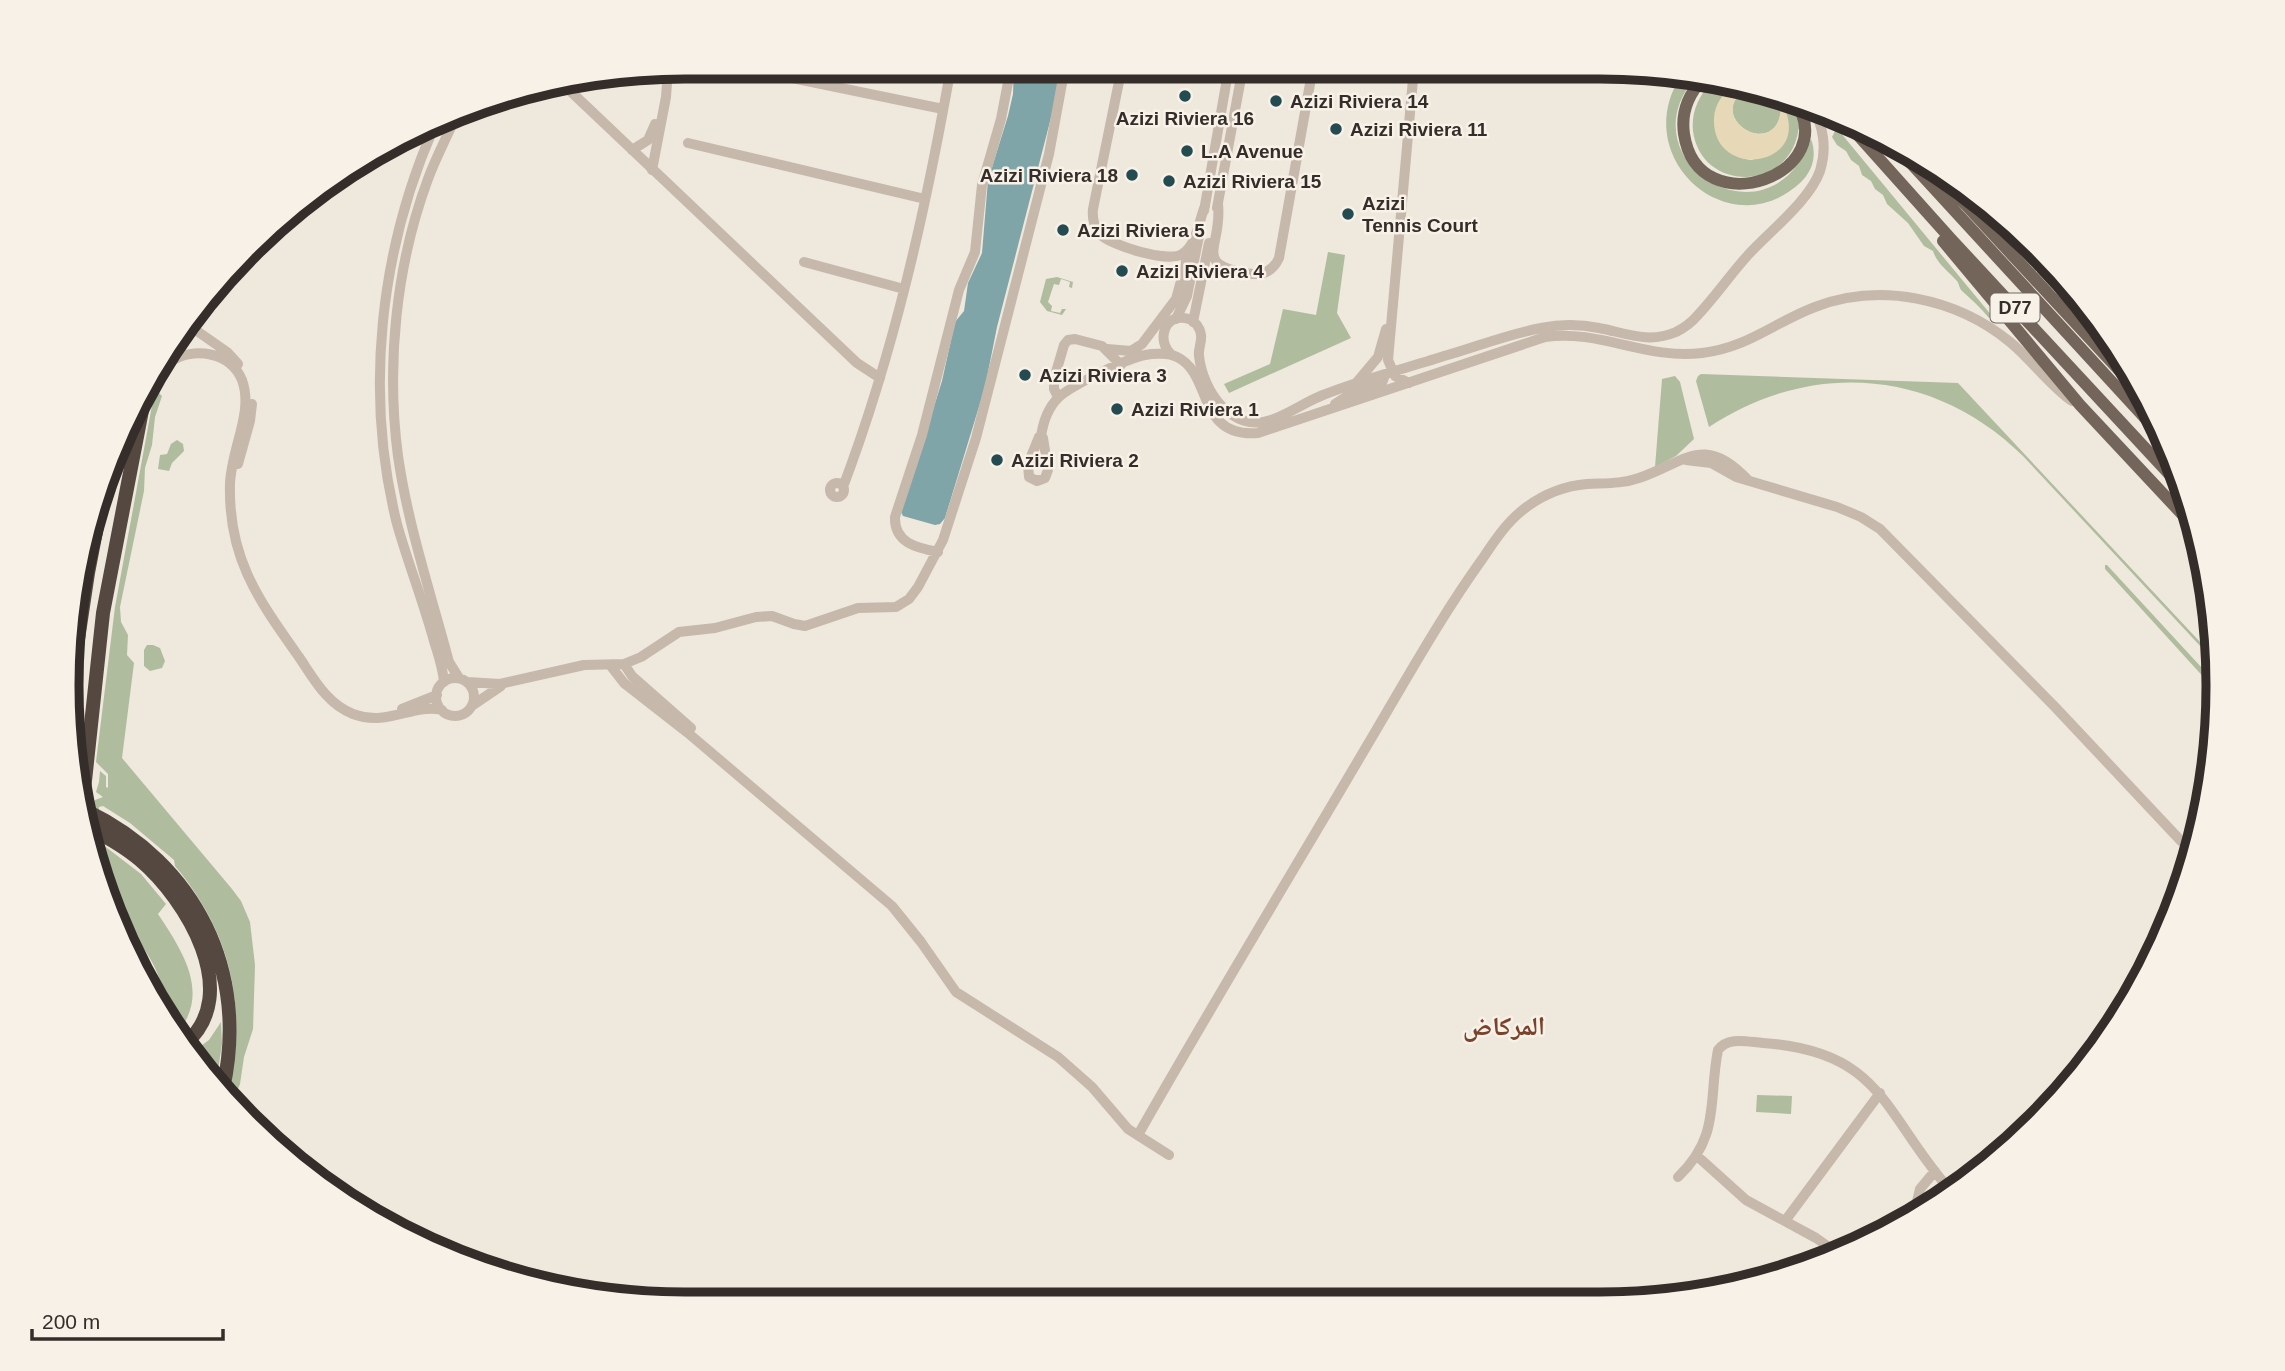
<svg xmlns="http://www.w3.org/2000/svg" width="2285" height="1371" viewBox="0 0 2285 1371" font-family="Arial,'Noto Naskh Arabic',sans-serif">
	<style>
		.green { fill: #b0bc9e }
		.sand { fill: #e7d9b7 }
		.water { fill: #7fa5a9 }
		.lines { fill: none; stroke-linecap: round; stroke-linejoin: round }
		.minor { stroke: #c6b8aa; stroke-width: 10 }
		.major { stroke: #74655b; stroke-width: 12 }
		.highway { stroke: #544841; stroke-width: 14 }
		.poi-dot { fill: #234b51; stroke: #f7f1e8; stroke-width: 2.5 }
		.labels { text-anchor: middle; stroke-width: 5; stroke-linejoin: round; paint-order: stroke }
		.shield { fill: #f7f1e8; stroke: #6e6862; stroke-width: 2 }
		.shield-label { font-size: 18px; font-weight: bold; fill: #342d29 }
		.poi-label { font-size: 19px; font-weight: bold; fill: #342d29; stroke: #f7f1e8; text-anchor: start }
		.district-label { font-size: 26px; font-weight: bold; fill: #7a422b; stroke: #f7f1e8 }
		.rim { fill: none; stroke: #342d29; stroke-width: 9 }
	</style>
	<rect width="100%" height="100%" fill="#efe8dd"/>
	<path class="green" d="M1681,76L1694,79C1625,163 1770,251 1811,139C1817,155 1813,171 1800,183C1729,248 1628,157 1681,76Z
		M1712,82L1734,86C1702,109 1711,156 1752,160C1785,142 1793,149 1781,109C1777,162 1703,118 1746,89L1789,97C1792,104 1797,110 1799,117C1801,122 1799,127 1798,132C1788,192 1701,192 1693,131C1691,112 1699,95 1712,82Z
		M1835,131L1840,132L1992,316L1989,318C1981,308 1971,299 1962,291C1959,288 1959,283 1957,281C1949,272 1937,264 1933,251L1924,246L1908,223L1887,204L1883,195L1875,189L1871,181L1862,175L1859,166L1851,160L1846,151L1837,145L1832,137Z
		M1941,170L1944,171L2018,232L1998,225Z
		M2004,241L2015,243L2030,242L2040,251L2036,264V275Z
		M1328,252L1345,255L1337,313L1351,338L1229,393L1224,384L1270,364L1283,309L1316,315Z
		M2049,263L2058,273L2062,284L2115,342L2127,366L2053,284L2048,273Z
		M1057,277L1073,282L1072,288L1069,287L1070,282L1061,279L1059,285L1054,284L1048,302L1052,306L1051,311L1060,313L1062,309H1066L1062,315L1047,311L1040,302L1046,279Z
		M1701,374L1958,383L2216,659V663L2023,456C1935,369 1812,359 1709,427L1696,381L1698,376Z
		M1675,376L1680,382L1694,439L1676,456L1655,467L1662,379Z
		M155,389L162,396L155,417L152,445L145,468L144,491L120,607L121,622L128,635L127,655L134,663L122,758L232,889L241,901L250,922L255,965L253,1029L244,1057L240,1084L234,1099L228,1094C248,1008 232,934 175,866L174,860L130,823L103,806L99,807L96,836L98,841L141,874L166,904L158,914C181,949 211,992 178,1032L161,999C168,978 137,937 123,921L122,928L99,884L91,836L92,805L95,800L103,797L96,792L99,782L100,771L106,776V787L108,788V774L96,762L115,607Z
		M177,440L183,444L184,451L172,463L169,471L158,469L160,455L167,454L171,444Z
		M2105,565H2107L2214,681L2208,682L2105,569Z
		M153,645L160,648L165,661L162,668L150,671L144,666V650L147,645Z
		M221,1022L222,1044L216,1083L194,1062L190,1054L209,1040Z
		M1757,1095L1792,1096L1791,1114L1756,1112Z"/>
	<path class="sand" d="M1734,86L1746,89C1703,118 1777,162 1781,109L1784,107C1812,168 1711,181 1714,118C1715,104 1722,94 1734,86Z"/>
	<path class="water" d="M1014,67H1060L1054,106L997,327L985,387L945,518L940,524L935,525L903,516L901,512L942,381L955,322L964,311L968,283L982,253L988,180L1008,116L1013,94Z"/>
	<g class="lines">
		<path class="minor" d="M738,67L943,109
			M1122,67L1093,209C1092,219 1094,227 1100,234C1111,246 1169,263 1182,254C1197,245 1199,220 1205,206
			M565,86L857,363L880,378
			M456,116C447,137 436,157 428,179C396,265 386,365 398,456C408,526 431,594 449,662L459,678
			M434,127C380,250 364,393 397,524C408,563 423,601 434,641C438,654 443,668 444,682
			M688,143L925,199
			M632,150L648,140L655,124
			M652,170L666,97L668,69
			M1218,204C1223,248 1189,265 1253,274C1266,275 1274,269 1279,258L1313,67
			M1217,208L1243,67
			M1204,211L1229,67
			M1993,231L2009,237L2026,239
			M2045,257L2042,272L2047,288
			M804,262L904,289
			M1176,319L1187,296L1199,236
			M1193,322L1209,243
			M187,324L227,352L238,364
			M1107,349L1131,351L1142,344L1176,299L1186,263L1185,252
			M1172,355C1155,341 1165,311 1189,319C1196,322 1200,328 1201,335C1202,343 1198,348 1199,356C1203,391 1231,433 1271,420C1289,414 1305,402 1323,395C1363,379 1404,369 1444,356C1476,347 1508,334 1541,328C1560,324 1580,324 1599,328C1626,333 1648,344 1676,332C1684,328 1691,323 1697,316C1715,297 1730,275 1748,255C1769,232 1810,200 1820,171C1827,149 1824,125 1811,106
			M1357,382L1378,357L1386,329
			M1409,383L1395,376L1388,360L1414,68
			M149,386C155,378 161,368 170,362C193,346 231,352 242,380C254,412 231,449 230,484C228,558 258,599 299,657C314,679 327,704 353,714C388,727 413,703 442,710
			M1058,397L1054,389V379L1064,345L1068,340L1075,339L1102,346L1121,365
			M1335,404L1349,395L1382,383L1385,375
			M1039,437L1043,438L1048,470L1045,478L1037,481L1029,477L1028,464Z
			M1041,437C1043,422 1047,409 1058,398C1070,386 1128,358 1145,355C1155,353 1169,353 1177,357C1213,374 1196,438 1258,433L1545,337C1599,329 1647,360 1702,353C1747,348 1775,322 1815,307C1880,282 1956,298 2010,342C2032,360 2049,385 2072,401
			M1686,460L1711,463L1736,477L1837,507L1861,517L1880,529L2056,708L2181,841L2193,850
			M238,464L250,421L252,404
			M830 490a7 7 0 1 1 14 0a7 7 0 1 1-14 0Z
			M843,487C894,352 926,209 951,67
			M938,552C917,548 894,543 895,517L922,435L959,290L975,252L982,185L1001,119L1011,67
			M624,664L632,676L691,728
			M610,665L624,683L688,733L892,906L921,942L956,992L1058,1057L1092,1087L1128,1129L1169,1155
			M436 697a19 19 0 1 1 38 0a19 19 0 1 1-38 0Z
			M467,682L500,684L584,665L624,664L641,657L679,632L715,628L756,617L772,616L794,624L805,626L858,608L896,607L909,599L918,587L943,540L976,438L1049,154L1065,67
			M473,705L501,686
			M402,709L437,695
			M1138,1135C1218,994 1303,855 1385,715C1416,662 1447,608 1483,558C1495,540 1507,522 1524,509C1542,495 1564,486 1587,484C1605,483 1622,484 1639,478C1686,462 1704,433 1748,480
			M1696,1155L1746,1200L1816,1238L1836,1252
			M1678,1177C1721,1136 1708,1100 1718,1050C1728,1036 1748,1042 1763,1043C1884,1051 1884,1116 1951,1191
			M1913,1218L1920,1189L1935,1171
			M1785,1221L1880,1093"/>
		<path class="major" d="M1702,80C1688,95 1681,113 1684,134C1698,228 1848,173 1793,98
			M1848,124L1950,238L2184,490
			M1896,147L2168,443
			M1919,159L1966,205L2144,397
			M1943,241L2080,405L2196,529"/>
		<path class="highway" d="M69,699L88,573L108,469
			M84,790L103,613L145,395
			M87,811C196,864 249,971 223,1089
			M90,828C107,837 125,847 140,860C186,899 244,994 185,1044"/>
	</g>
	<g class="poi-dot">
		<circle cx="1185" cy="96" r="7"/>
		<circle cx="1276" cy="101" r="7"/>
		<circle cx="1336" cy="129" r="7"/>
		<circle cx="1187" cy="151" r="7"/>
		<circle cx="1132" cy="175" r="7"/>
		<circle cx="1169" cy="181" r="7"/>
		<circle cx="1348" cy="214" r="7"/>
		<circle cx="1063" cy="230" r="7"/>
		<circle cx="1122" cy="271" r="7"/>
		<circle cx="1025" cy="375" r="7"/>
		<circle cx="1117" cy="409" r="7"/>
		<circle cx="997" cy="460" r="7"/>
	</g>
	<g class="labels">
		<rect class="shield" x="1990.5" y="293.5" width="49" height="29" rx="5"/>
		<g class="shield-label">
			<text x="2015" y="314">D77</text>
		</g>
		<g class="poi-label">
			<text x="1290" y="108">Azizi Riviera 14</text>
			<text x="1185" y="125" text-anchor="middle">Azizi Riviera 16</text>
			<text x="1350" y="136">Azizi Riviera 11</text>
			<text x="1201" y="158">L.A Avenue</text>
			<text x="1118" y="182" text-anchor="end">Azizi Riviera 18</text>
			<text x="1183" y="188">Azizi Riviera 15</text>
			<text x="1362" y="210">Azizi<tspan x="1362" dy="22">Tennis Court</tspan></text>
			<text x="1077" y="237">Azizi Riviera 5</text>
			<text x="1136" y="278">Azizi Riviera 4</text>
			<text x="1039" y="382">Azizi Riviera 3</text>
			<text x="1131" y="416">Azizi Riviera 1</text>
			<text x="1011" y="467">Azizi Riviera 2</text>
		</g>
		<g class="district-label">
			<text x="1504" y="1035">المركاض</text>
		</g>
	</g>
	<path d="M0 0H2285V1371H0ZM685 79H1600A606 606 0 0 1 2206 685V686A606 606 0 0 1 1600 1292H685A606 606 0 0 1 79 686V685A606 606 0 0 1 685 79Z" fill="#f7f1e8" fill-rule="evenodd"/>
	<path class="rim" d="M685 79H1600A606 606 0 0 1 2206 685V686A606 606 0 0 1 1600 1292H685A606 606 0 0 1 79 686V685A606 606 0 0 1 685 79Z"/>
	<path d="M32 1329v10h191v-10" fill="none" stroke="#342d29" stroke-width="3.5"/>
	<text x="42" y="1329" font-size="21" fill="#342d29" stroke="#f7f1e8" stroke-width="5" paint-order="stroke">200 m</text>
</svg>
